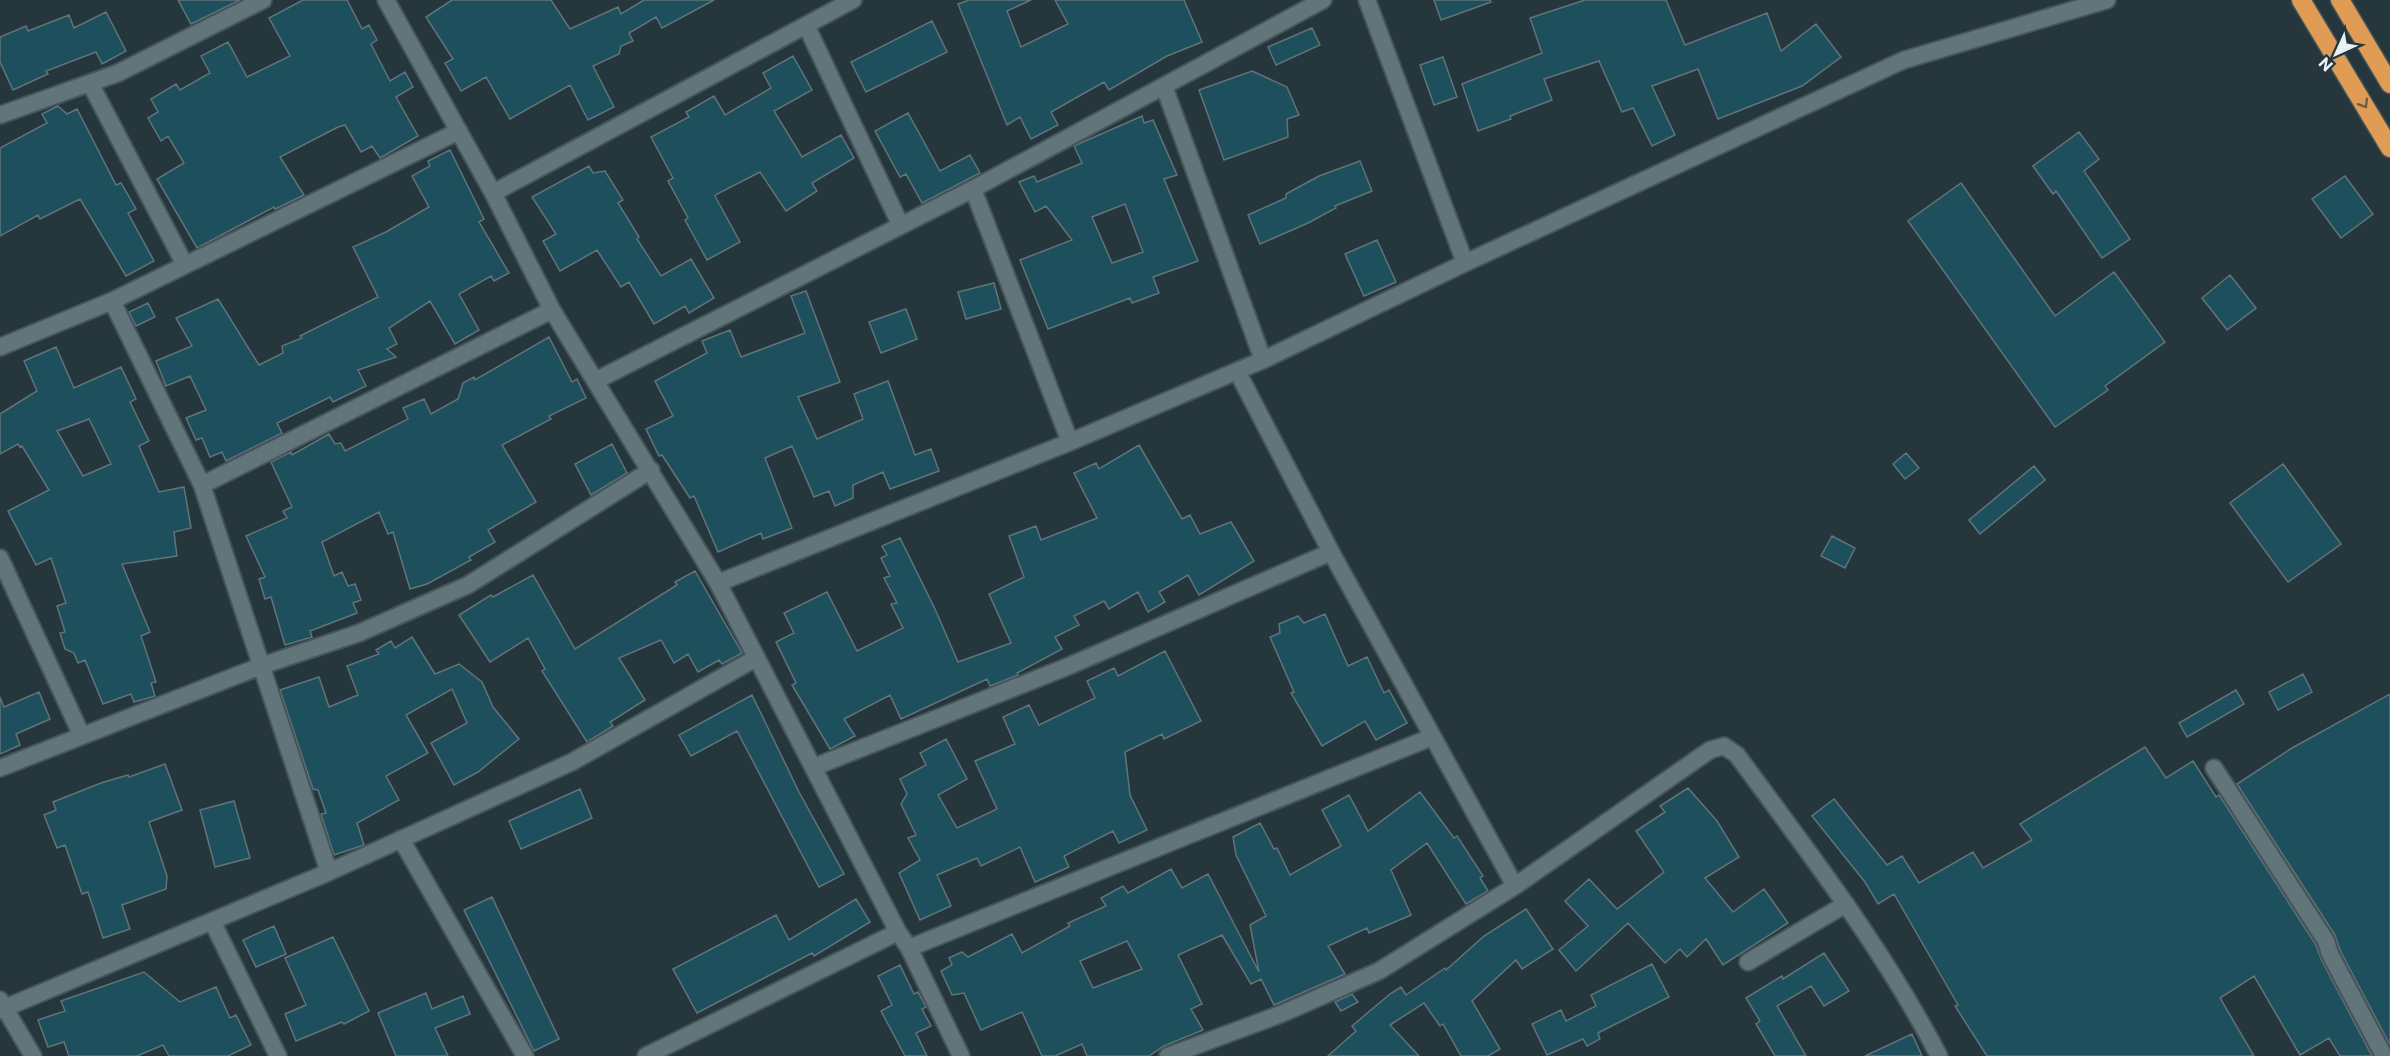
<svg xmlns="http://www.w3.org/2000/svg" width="2390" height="1056" viewBox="0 0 2390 1056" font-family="Commissioner,sans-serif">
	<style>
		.building { fill: #1d4f5d; stroke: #61747a; stroke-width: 1.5; fill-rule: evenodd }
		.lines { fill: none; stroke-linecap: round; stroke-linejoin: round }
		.street-casing { stroke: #46555a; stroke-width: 20 }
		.highway-casing { stroke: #46555a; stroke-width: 21 }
		.street { stroke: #62757b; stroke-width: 16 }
		.highway { stroke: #e09c54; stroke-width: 18 }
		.oneway { stroke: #705f46 }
	</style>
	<rect width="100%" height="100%" fill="#25373c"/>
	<path class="building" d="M178,0H240L191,24Z
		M303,0H347L362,29L369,25L377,40L371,44L390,81L405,72L413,87L396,97L418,136L380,158L372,146L361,152L345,125L338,127L280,157L304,195L275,209L274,207L197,248L157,179L184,163L168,136L161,141L148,118L158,112L151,99L176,84L180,90L210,73L201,56L228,42L247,77L290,56L269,18Z
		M452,0H551L570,29L618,7L621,14L644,0H714L662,28L656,17L629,33L633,41L621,46L619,54L593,66L614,107L588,120L570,85L510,119L486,77L461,91L445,63L453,59L426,17Z
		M969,0H1031L1007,11L1021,47L1068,24L1055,0H1184L1202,42L1167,56L1109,90L1104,82L1081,95L1051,112L1058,125L1031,139L1020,117L1007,125L958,4Z
		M1434,0H1490L1491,2L1441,20Z
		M1585,0H1666L1685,45L1767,13L1781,51L1816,24L1841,57L1802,86L1718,119L1698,69L1652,86L1675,135L1652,146L1633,108L1622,112L1599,61L1544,79L1552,100L1510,116L1511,119L1478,131L1462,84L1542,53L1530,18Z
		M106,12L126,51L102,64L96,52L46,71L48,74L13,90L0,62V37L26,26L28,31L69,15L74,28Z
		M932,21L947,52L866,92L851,62Z
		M1312,28L1320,45L1276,65L1268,47Z
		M793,56L812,90L774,111L802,157L841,135L854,158L812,183L817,191L786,211L760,172L717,194L715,196L740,242L707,260L685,220L688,218L668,181L673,178L651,137L689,117L686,112L714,96L725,115L771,88L763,73Z
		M1443,57L1457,97L1434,105L1420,65Z
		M1252,71L1287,87L1299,115L1287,119L1288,137L1224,160L1199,90Z
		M58,106L67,114L77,109L116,185L121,183L136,209L128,213L154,261L126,276L80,199L40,219L38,215L0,236V148L47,123L42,114Z
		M908,113L940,171L970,155L980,173L922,203L906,174L900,177L875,131Z
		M1142,116L1144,123L1153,120L1177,175L1164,179L1198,261L1153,277L1159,293L1132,303L1130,298L1048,329L1020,260L1072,240L1046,206L1035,212L1019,182L1034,176L1037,182L1082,163L1074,146ZM1125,204L1143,252L1112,263L1092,217Z
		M2079,132L2099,159L2084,171L2130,239L2102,258L2056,191L2053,194L2033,166Z
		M450,150L484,219L479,222L509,273L494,281L491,276L459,294L479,330L455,344L430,301L389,328L397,344L387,349L396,357L358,370L366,386L333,402L330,397L277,423L282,433L226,461L222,452L210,457L202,438L196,440L186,418L206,410L190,376L166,386L156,361L192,346L176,318L218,299L259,365L283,353L282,346L302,338L300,336L378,297L353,247L386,232L429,207L412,176L430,166L428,161Z
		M1360,161L1372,191L1335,206L1336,208L1308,223L1260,244L1248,215L1286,198V194L1319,176Z
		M589,166L593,173L605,171L623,200L618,203L639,237L637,239L661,276L691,259L714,298L689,313L685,306L654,324L629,282L621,287L597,250L560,271L543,241L556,234L532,197Z
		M2345,176L2373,214L2341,238L2312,199Z
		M1961,183L2055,316L2114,272L2165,342L2105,386L2108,390L2055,427L1908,221Z
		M1377,240L1396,282L1364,296L1345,254Z
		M2230,275L2256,308L2227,330L2202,298Z
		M994,283L1001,309L966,319L958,292Z
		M806,291L840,382L798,397L817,439L863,419L854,394L888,381L915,455L931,449L939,471L890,489L883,472L853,485V498L835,506L829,491L814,497L792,446L765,458L792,528L763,539L761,533L718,552L694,496L690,498L662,455L659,456L646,429L673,416L655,381L707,353L702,341L730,330L741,357L805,333L791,296Z
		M148,303L155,317L136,326L129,312Z
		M906,309L917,339L881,353L869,322Z
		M549,337L572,382L577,379L586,398L549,416L551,419L502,445L536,502L488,530L495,542L469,557L471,560L427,584L410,589L393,532L388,534L379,512L322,542L334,576L342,572L348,586L355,584L361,600L353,603L357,613L310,631L312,637L285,645L271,597L265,599L259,579L265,577L246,536L287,518L283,511L292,507L271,462L291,452L292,455L329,434L335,444L341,443L345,451L408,419L403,408L424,399L431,414L458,399L463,383L474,377L475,380Z
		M56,347L74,388L121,367L136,399L130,402L149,441L139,446L159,492L184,487L191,528L174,532L177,556L122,564L150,632L141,636L156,682L151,683L155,696L134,702L131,694L103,704L85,660L78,663L74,653L65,649L60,633L65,632L57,606L66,603L51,558L36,565L8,511L49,490L22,446L20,447L18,444L0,454V414L37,391L24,361ZM89,419L111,464L83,476L57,431Z
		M612,444L627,473L591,495L575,464Z
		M1139,445L1182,519L1190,515L1200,534L1231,522L1254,561L1199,595L1188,575L1159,592L1165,602L1148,612L1138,592L1109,609L1104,601L1074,616L1079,625L1055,637L1062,649L1017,673L1018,675L990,686L987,679L901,719L890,695L844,719L855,736L830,749L792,685L796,683L776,642L794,633L784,613L827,592L857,651L903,628L891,604L897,603L884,578L890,576L881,558L887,555L882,546L900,538L935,609L958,662L1011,643L989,594L1024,577L1009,536L1036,526L1041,540L1097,518L1074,473L1096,463L1099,469Z
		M1906,453L1919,468L1905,479L1893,464Z
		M2283,464L2341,544L2288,582L2230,503Z
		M2034,466L2045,480L1980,534L1969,520Z
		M1832,536L1855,548L1845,568L1821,556Z
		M695,571L742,653L722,664L719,660L698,672L688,654L674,663L661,640L619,658L645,700L610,722L613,726L587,742L542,671L545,669L528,638L490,662L459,615L491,595L493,597L533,575L575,649L677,585L675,582Z
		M1325,614L1348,666L1367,657L1384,693L1389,690L1407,723L1376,740L1365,721L1322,746L1291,693L1294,692L1270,637L1280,633L1279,624L1298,616L1304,623Z
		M412,637L435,674L459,664L482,682L493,707L519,739L478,772L454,785L431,743L467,723L452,689L406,715L428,753L386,776L399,800L357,823L364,845L334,855L321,814L326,813L318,790L313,789L280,690L319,677L329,707L358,695L347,666L379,654L376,650L391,641L395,648Z
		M1165,651L1201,721L1164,739L1162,734L1125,752L1130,795L1147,830L1119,843L1113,831L1064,856L1069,867L1035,882L1020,847L981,866L977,858L937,875L951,906L920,920L899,873L920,860L908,838L916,835L901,804L907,794L900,779L926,765L920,753L946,739L967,779L938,795L957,828L997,809L975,761L1015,744L1003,717L1029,705L1039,725L1095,698L1087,681L1114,668L1118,676Z
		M2303,674L2312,692L2278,710L2269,692Z
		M2236,690L2244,704L2187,737L2179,723Z
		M39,692L50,719L16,734L20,745L0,754V697L4,707Z
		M2390,694V1045L2340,950L2335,935L2237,784L2292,748Z
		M752,695L799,792L844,874L819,887L737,731L691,756L679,735Z
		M2145,747L2166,778L2193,761L2216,797L2219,795L2316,945L2321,959L2372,1056H2340L2329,1038L2300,1055L2254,976L2220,998L2254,1056H1987L1955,1006L1958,1005L1894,894L1878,904L1865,882L1812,816L1834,799L1887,865L1902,856L1919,883L1973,852L1983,868L2032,840L2020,824Z
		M165,764L182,810L149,822L167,876L166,889L122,905L130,929L103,938L88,892L82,894L65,845L57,848L44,815L56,810L53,802L101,783L128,775L129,777Z
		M1688,788L1717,821L1739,857L1705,878L1733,912L1764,889L1788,923L1723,965L1706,939L1687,957L1680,949L1665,963L1628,923L1576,971L1559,950L1588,926L1565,901L1589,879L1617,909L1664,872L1636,831L1665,812L1660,806Z
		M580,789L592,818L521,849L509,821Z
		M1420,792L1454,838L1457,836L1483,876L1480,878L1488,891L1466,904L1427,843L1391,870L1411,915L1369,933L1367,928L1328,946L1345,974L1274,1005L1261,979L1251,984L1222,935L1178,955L1202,1004L1191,1009L1203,1030L1164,1046L1149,1056H1087L1082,1044L1055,1056H1042L1022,1012L981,1030L964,993L952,995L941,971L952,965L949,958L962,952L968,957L1012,934L1022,953L1070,926L1068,923L1106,906L1101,898L1123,886L1128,893L1171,869L1182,888L1208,874L1259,972L1250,925L1266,916L1236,855L1233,837L1260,823L1274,849L1277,848L1290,875L1341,846L1322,810L1349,795L1368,831ZM1127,941L1142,969L1093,988L1080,961Z
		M234,801L250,858L215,867L200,810Z
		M492,897L559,1039L534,1051L464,910Z
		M856,899L870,922L814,956L812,953L697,1013L673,969L776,915L789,940Z
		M1526,909L1553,949L1522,969L1516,960L1472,1001L1500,1049L1488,1056H1461L1443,1024L1440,1026L1424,1003L1390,1025L1419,1056H1328L1356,1031L1352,1026L1390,994L1401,987L1406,995L1445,968L1446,970L1484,936Z
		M274,926L286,954L256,967L243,940Z
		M333,937L369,1011L344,1024L342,1022L296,1041L285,1014L306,1005L285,958Z
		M1824,953L1849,991L1824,1006L1811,986L1777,1006L1806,1056H1775L1756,1024L1760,1021L1746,998L1782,976L1783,979Z
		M1652,964L1669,997L1598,1033L1600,1039L1587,1046L1583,1039L1547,1055L1532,1024L1561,1010L1566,1021L1596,1006L1591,995Z
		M900,965L914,994L918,992L926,1007L922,1009L931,1026L916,1033L927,1056H905L881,1011L892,1005L878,976Z
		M144,972L180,1002L216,987L230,1018L236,1015L251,1045L228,1056H169L163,1045L137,1056H69L64,1042L48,1047L38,1020L65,1011L61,1001Z
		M426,993L432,1009L463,996L470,1014L435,1028L448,1056H396L378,1013Z
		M1352,994L1358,1002L1341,1011L1335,1002Z
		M1912,1034L1922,1056H1865Z"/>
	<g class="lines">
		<defs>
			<path id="street" d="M386,0L493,193L552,310L718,583L898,932L909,948L961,1056
				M1367,0L1465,263
				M806,25L900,224
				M90,83L185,265
				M1164,86L1263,360
				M0,115L118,73L263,0
				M973,189L1070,442
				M493,193L853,0
				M112,301L202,485L329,872
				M0,347L112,301L459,131
				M1237,371L1331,552L1515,886
				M597,380L973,189L1323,0
				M202,485L552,310
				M0,558L81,734
				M718,583L1070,442L1263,360L1465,263L1904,60L2107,0
				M814,767L1069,666L1331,552
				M0,768L261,666L359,633L468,585L651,470
				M2214,768L2326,941L2330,954L2384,1056
				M401,839L525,1056
				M212,921L278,1056
				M909,948L1432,737
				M1748,962L1846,904
				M0,1000L33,1056
				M0,1010L329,872L572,762L756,658
				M646,1056L898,932
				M1168,1056L1281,1014L1379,971L1515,886L1710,750L1724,746L1737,755C1809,853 1883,948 1939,1056"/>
			<path id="highway" d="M2301,0L2390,148
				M2340,0L2390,84"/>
		</defs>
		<use href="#street" class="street-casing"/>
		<use href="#highway" class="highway-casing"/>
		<use href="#street" class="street"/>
		<use href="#highway" class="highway"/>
	</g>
	<defs><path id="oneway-chevron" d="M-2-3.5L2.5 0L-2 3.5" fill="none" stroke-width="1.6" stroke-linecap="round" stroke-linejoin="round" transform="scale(1.5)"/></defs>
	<use class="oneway" href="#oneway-chevron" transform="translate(2364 104) rotate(59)"/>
	<g transform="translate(2336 54) rotate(225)" stroke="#25373c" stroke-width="4.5" paint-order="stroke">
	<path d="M0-4.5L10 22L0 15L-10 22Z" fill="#e7f2f5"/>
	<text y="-9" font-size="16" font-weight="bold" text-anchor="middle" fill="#e7f2f5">N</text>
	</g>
</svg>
